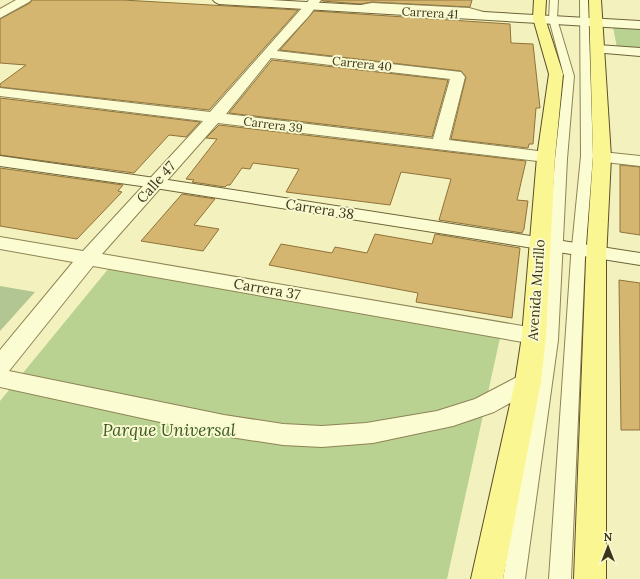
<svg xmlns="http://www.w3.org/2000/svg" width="640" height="579" viewBox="0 0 640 579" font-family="Lora,serif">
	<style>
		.green { fill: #b9d292 }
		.cemetery { fill: #b1c692 }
		.building { fill: #d5b671; stroke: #8f7338 }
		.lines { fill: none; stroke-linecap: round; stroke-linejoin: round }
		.lane-casing { stroke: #8e8355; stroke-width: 2 }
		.street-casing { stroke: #8e8355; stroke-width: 2 }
		.secondary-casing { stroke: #6f6339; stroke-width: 2 }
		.primary-casing { stroke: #5b4e2a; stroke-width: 2 }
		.lane { fill: #fcfcd3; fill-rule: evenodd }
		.street { fill: #fcfcd3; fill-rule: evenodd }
		.secondary { fill: #fcfcd3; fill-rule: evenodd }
		.primary { fill: #faf793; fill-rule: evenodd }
		.labels { text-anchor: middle; stroke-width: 4; stroke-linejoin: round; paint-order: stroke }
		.far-street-label { font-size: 12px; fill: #3b341b; stroke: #f9f9d0 }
		.street-label { font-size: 14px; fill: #3b341b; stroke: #f9f9d0 }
		.near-park-label { font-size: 17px; font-style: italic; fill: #3b5a20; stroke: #f9f9d0 }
	</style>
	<rect width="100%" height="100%" fill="#f3f2bf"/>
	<path class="green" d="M613,27L640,29V50L617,48Z
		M109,268L500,338L447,579H0V401Z"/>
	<path class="cemetery" d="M0,286L35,292L0,331Z"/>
	<path class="building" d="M32,0H123L298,10L209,110L0,87V84L26,65L0,63V19L30,3Z
		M322,0H472L470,7L372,2L360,4L322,1Z
		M314,11L510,24L511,43L533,44L540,108H536L533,144H529L528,148L451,139L466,77L461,71L280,50Z
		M272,60L448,80L432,137L229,113Z
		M0,98L200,122L186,137L169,135L134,173L0,155Z
		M219,125L526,161L517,200L528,201L524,229L522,233L439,220L451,179L401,172L390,205L286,192L299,169L253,163L250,169L242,168L230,185H227L225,187L192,182L194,180L186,179L217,139L206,138Z
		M620,165L640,167V235L620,232Z
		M0,168L123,185L118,191L122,192L77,239L0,226Z
		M182,194L215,199L194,225L219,229L203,251L141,241Z
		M375,234L432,244L435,234L520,248L512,318L416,302L418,293L269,265L281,244L332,253L335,247L367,253Z
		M619,280L640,283V430H621Z"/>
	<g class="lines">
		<defs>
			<path id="lane" d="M550,0H558L557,19L574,76L567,159L558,340L525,579H503L542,340L555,159L564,76L549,19Z
				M580,0H588L593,156L585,257L571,579H549L571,257L581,156Z
				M372,3L469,8L491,14L492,16L488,19L468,12L372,7L352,11L348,9L349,7Z"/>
			<path id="street" d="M16,0H31L29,2L0,18V9Z
				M309,0H321L309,16L277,51L461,72L465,77L449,140L546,152L552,153L555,157L552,161L546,162L218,123L102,254L534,328L542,330L546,336L542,342L534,344L93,266L9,371L224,415L283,424L322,426L366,423L437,411L475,399L519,376L528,373L537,376L541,382L537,388L494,412L453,426L373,443L322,447L283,445L224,436L0,387V350L73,262L0,249V237L83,251L203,121L0,96V88L210,112ZM271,58L450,79L433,139L226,114Z
				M602,152L640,156V166L596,161L593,157L596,153Z"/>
			<path id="secondary" d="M213,0H271L640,21V29L219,4L215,2Z
				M598,45L640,48V56L593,52L591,49L593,46Z
				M0,156L155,178L640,253V265L155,188L0,166Z"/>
			<path id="primary" d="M534,0H546L545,18L563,74L555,157L546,336L541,382L503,579H471L515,382L522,336L537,157L549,74L533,18Z
				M589,0H601L611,157L606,260V579H574L586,260L593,157Z"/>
		</defs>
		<use href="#lane" class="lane-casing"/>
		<use href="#street" class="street-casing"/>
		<use href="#secondary" class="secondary-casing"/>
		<use href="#primary" class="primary-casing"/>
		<use href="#lane" class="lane"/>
		<use href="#street" class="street"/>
		<use href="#secondary" class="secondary"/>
		<use href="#primary" class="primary"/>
	</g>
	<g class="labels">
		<g class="far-street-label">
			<text transform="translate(430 13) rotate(3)" y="4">Carrera 41</text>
			<text transform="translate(362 64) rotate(6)" y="4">Carrera 40</text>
			<text transform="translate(273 125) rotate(7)" y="4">Carrera 39</text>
		</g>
		<g class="street-label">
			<text transform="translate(156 182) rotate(-48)" y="5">Calle 47</text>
			<text transform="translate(320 209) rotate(9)" y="5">Carrera 38</text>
			<text transform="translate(267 289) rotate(10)" y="5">Carrera 37</text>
			<text transform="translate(536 290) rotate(-86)" y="5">Avenida Murillo</text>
		</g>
		<g class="near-park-label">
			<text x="169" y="436">Parque Universal</text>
		</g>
	</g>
	<g transform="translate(608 547)" stroke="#f9f9d0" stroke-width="3" paint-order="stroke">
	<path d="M0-3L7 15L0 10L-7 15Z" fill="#3b341b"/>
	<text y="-6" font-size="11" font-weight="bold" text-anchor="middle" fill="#3b341b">N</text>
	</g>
</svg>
